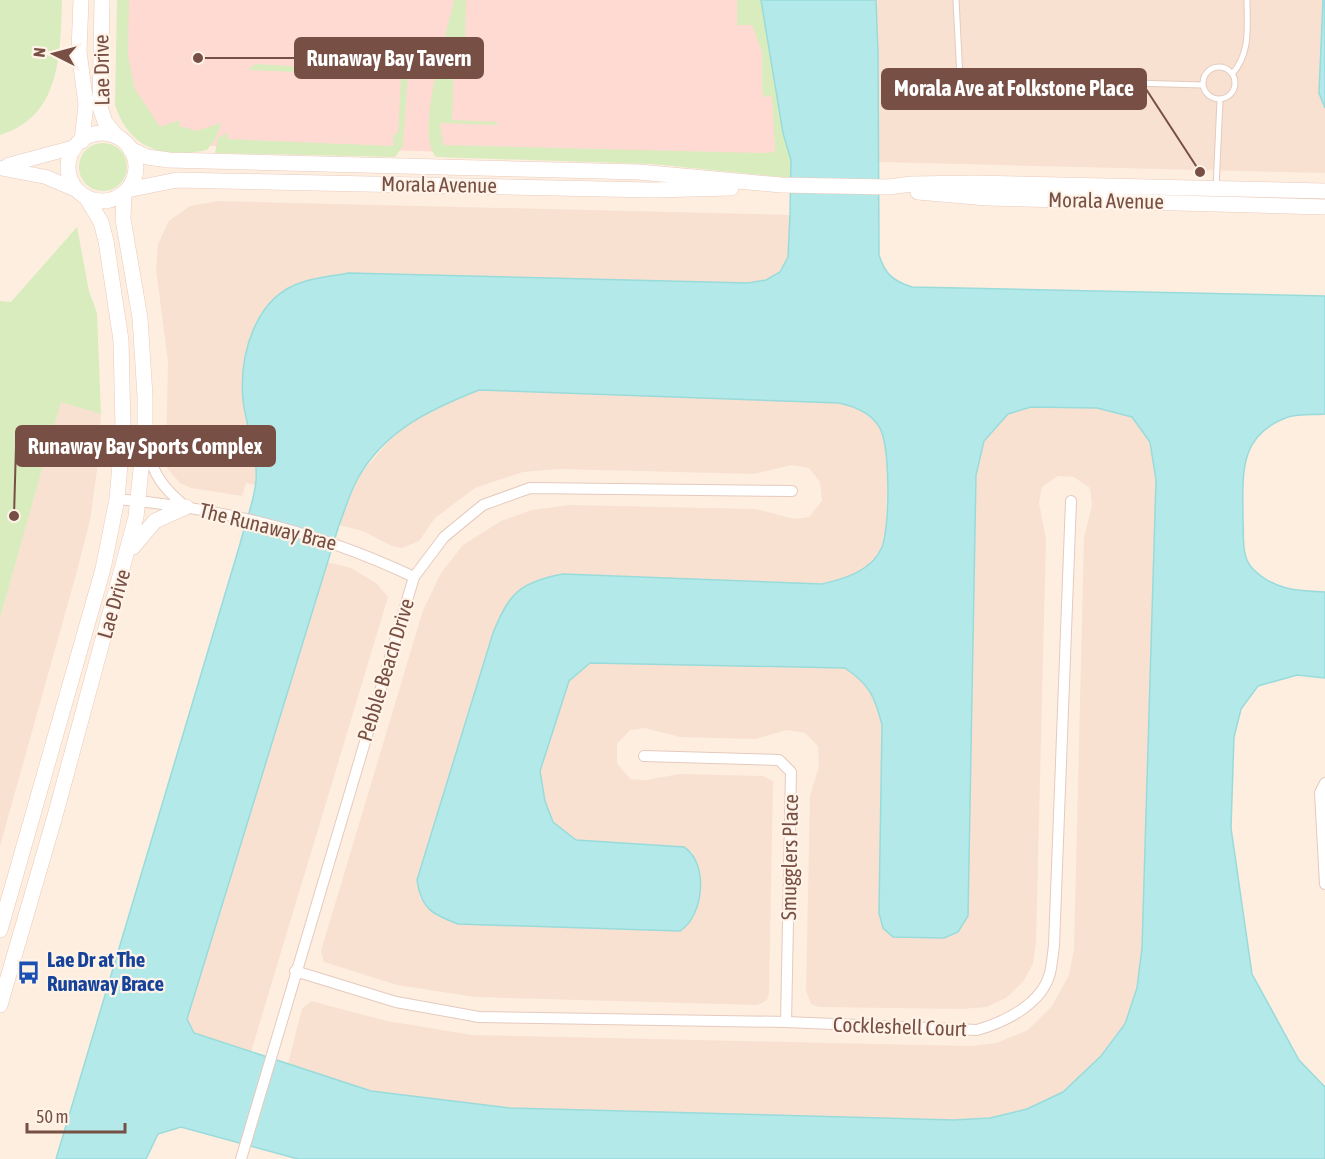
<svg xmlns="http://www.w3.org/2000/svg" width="1325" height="1159" viewBox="0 0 1325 1159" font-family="'Asap Condensed',sans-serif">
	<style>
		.residential { fill: #f8e1d1 }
		.commercial { fill: #ffdad3 }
		.green { fill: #d8ecbe }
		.water { fill: #b3e9e9; stroke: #99dbdb; stroke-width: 1.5; fill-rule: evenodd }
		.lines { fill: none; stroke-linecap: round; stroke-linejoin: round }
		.service-casing { stroke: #e5cabe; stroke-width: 7 }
		.minor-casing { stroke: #e5cabe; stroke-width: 12 }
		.tertiary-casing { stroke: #e5cabe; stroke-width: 15 }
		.secondary-casing { stroke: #eacabb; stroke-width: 16 }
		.service { stroke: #fff; stroke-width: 5 }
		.minor { stroke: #fff; stroke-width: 10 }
		.tertiary { stroke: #fff; stroke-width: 14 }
		.secondary { stroke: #fff; stroke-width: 15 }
		.labels { text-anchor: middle; stroke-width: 4.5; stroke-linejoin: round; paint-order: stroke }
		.street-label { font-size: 21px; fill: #774f45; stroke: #fff3e8 }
		.transit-label { font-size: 21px; font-weight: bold; fill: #164399; stroke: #fff3e8; text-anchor: start }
		.leader { fill: none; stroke: #774f45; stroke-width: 2 }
		.callout-dot { fill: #774f45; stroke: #fff3e8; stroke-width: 2 }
		.callout { fill: #774f45; stroke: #774f45; stroke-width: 2 }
		.callout-label { font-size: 22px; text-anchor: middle; font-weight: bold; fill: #fff }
	</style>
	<rect width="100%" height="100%" fill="#feeee0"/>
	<path class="residential" d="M876,0H1323L1319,92L1325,108V173L879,162Z
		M218,201L790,215L788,257L780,272L766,281L748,283L301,282L273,301L253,446L256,481L255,485L246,483L242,496L191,488L180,483L167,468L166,456L168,362L156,269L158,244L169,221L190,206Z
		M479,390L839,403L856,407L879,425L888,453L886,527L882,548L865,568L846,579L493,633L417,880L420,899L694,853L684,847L576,840L553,822L545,801L540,771L569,681L590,663L845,668L860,678L875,697L882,725L879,913L883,928L984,441L1008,414L1031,407L1097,408L1132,417L1150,442L1156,480L1142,948L1137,988L1125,1024L1101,1056L1063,1092L1027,1109L990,1118L954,1120L510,1108L371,1091L288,1064L302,1009L311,1001L387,1021L472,1035L972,1046L996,1043L1028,1030L1052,1006L1069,975L1074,949L1084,538L1092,505L1090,488L1074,477L1058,476L1042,487L1039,503L1046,539L1036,941L1033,964L1023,982L1006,998L987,1007L962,1009L819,1007L811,1004L806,991L810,796L819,766L818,746L805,733L786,730L756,739L680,737L645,728L630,730L617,744V763L630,779L646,780L680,774L763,776L773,781L769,993L767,1000L762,1003L756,1005L475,997L397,985L324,962L321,951L423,610L441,573L463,545L501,521L532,510L569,505L756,509L794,519L809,517L822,501L820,482L809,468L791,465L754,474L559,469L523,472L475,488L435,518L419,541L402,548L392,546L363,531L339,525L358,477L394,435L431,409Z
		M61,401L101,414L97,470L90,520L77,571L0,846V618Z
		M327,562L351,568L376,583L388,597L251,1052L193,1033L187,1019Z"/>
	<path class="commercial" d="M125,0H761L783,133L791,160L210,146L177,139L150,121L129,89Z"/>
	<path class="green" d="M0,0H62C60,53 62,116 0,135Z
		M117,0H129L128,56L135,89L160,127L180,120L179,126L197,131L221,123L216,138L207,150C164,159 130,150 115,105Z
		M454,0H466L465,54L477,55V63H454L452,120L497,122V125L440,123L443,145L761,153L775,152L772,96L764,97L762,91V52L752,25H737V0H761L783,133L791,160V178L652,164L436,157C414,133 448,30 454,0Z
		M256,64L372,71L377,75L247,70Z
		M395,71L406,73L408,77L403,146L395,157L215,153L218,138L225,134H228L227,139L393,146L394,134L398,133L401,77L391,76Z
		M79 167a24 24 0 1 1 48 0a24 24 0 1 1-48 0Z
		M77,227L89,291L97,313L101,414L61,402L0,618V301L11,302Z"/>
	<path class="water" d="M761,0H876L878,53L879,255C885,274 893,281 912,287L1325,296V414C1314,415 1299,414 1288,417C1237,435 1243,476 1243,521C1244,536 1241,558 1253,569C1274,590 1297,591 1325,592V678L1297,675L1258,686L1241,709L1234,737L1231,828L1252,974L1299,1060L1325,1087V1159H298L181,1127L158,1134L146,1159H56L240,544C245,524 254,502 256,481C258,453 246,427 243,400C239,355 255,296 303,282C318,277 334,276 349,273L748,283L766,280L780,272L788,257L790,215L791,160L783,133ZM479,390L839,403C853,406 869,412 878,425C891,442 890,527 882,547C872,571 844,579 822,584L563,574C520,582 509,593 493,633L417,880C421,909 432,914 458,924L680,931C704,916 709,863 684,847L576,840L553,822L545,801L540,771L569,681L590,663L845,668C870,685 875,697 882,725L879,913L883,928L893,937L944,938L958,932L968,916L976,475L984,441L1008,414L1031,407L1097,408L1132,417L1150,442L1156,480L1142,948L1137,988L1125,1024L1101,1056L1063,1092L1027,1109L990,1118L954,1120L510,1108L371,1091L194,1033L187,1019L339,525C345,510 350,492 358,478C385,430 431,409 479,390Z
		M1323,0H1325V108L1319,93Z"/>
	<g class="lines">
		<defs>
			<path id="service" d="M956,0L960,78L1202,85
				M1203 83a16 16 0 1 1 32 0a16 16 0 1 1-32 0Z
				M1232,74C1251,53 1247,27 1247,0
				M1216,188L1220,100"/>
			<path id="minor" d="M147,447C153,475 164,489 186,507
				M117,499C221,508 320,532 414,577
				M644,756L779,760L791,772L786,1022
				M1325,783L1320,793L1325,884
				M295,971L396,1002L479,1017L786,1022L977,1030C1005,1022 1042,1004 1050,973C1052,964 1053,954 1054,945L1071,501
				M241,1159L414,577L444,537L483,505L530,488L792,491"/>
			<path id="tertiary" d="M8,165L75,147
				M0,168L46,177L79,191"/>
			<path id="secondary" d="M81,0L79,52L86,104L82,141
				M102,0L100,107L105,122L116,136
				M68 167a34 34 0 1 1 68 0a34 34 0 1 1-68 0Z
				M130,149L147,157L169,160L639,172L781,185L888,187L912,184L975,183L1325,191
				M127,190L177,180L651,190L731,188
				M918,192L987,198L1325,207
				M133,547L155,521L186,507
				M0,930L103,569L117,499L123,429L121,340L106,241L101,222L86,197
				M0,1005L55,816L136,517L145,432V396L140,318L123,219L124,193"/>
		</defs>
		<use href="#service" class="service-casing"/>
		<use href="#minor" class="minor-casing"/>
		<use href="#tertiary" class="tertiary-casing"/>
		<use href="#secondary" class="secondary-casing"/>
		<use href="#service" class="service"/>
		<use href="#minor" class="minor"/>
		<use href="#tertiary" class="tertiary"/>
		<use href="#secondary" class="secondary"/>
	</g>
	<defs>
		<symbol id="bus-bare" viewBox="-9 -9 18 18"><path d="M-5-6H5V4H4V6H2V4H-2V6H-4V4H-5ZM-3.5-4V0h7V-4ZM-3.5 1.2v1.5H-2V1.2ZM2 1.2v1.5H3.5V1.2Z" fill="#1a4fb4" stroke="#fff3e8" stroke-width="2.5" paint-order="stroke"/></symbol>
	</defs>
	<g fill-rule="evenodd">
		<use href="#bus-bare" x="12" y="956" width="33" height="33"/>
	</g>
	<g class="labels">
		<g class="street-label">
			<text transform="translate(102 70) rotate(-91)" y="7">Lae Drive</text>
			<text transform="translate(439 185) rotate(1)" y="7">Morala Avenue</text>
			<text transform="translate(1106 201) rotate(1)" y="7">Morala Avenue</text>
			<text transform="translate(268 527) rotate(14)" y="7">The Runaway Brae</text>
			<text transform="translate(114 604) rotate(-74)" y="7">Lae Drive</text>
			<text transform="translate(386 670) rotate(-73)" y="7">Pebble Beach Drive</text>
			<text transform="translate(790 857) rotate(-89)" y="7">Smugglers Place</text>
			<text transform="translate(900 1027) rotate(2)" y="7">Cockleshell Court</text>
		</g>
		<g class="transit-label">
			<text x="47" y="967">Lae Dr at The<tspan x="47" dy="24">Runaway Brace</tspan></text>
		</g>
	</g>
	<path class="leader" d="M198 58L295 58M1200 172L1146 89M14 516L16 446"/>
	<g class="callout-dot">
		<circle cx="198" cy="58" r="6"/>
		<circle cx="1200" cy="172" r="6"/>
		<circle cx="14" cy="516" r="6"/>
	</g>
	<g class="callout">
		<rect x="295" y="38" width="188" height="40" rx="6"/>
		<rect x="882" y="69" width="264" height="40" rx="6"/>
		<rect x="16" y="426" width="259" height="40" rx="6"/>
	</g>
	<g class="callout-label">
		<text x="389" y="66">Runaway Bay Tavern</text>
		<text x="1014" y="96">Morala Ave at Folkstone Place</text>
		<text x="145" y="454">Runaway Bay Sports Complex</text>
	</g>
	<g transform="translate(54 54) rotate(276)" stroke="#fff3e8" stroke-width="4.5" paint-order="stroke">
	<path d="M0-4.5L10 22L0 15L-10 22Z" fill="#774f45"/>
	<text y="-9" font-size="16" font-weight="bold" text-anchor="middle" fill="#774f45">N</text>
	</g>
	<path d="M27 1123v9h98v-9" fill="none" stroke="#774f45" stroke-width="3"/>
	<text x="36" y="1123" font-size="18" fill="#774f45" stroke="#fff3e8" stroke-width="4.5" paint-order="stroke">50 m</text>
</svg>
